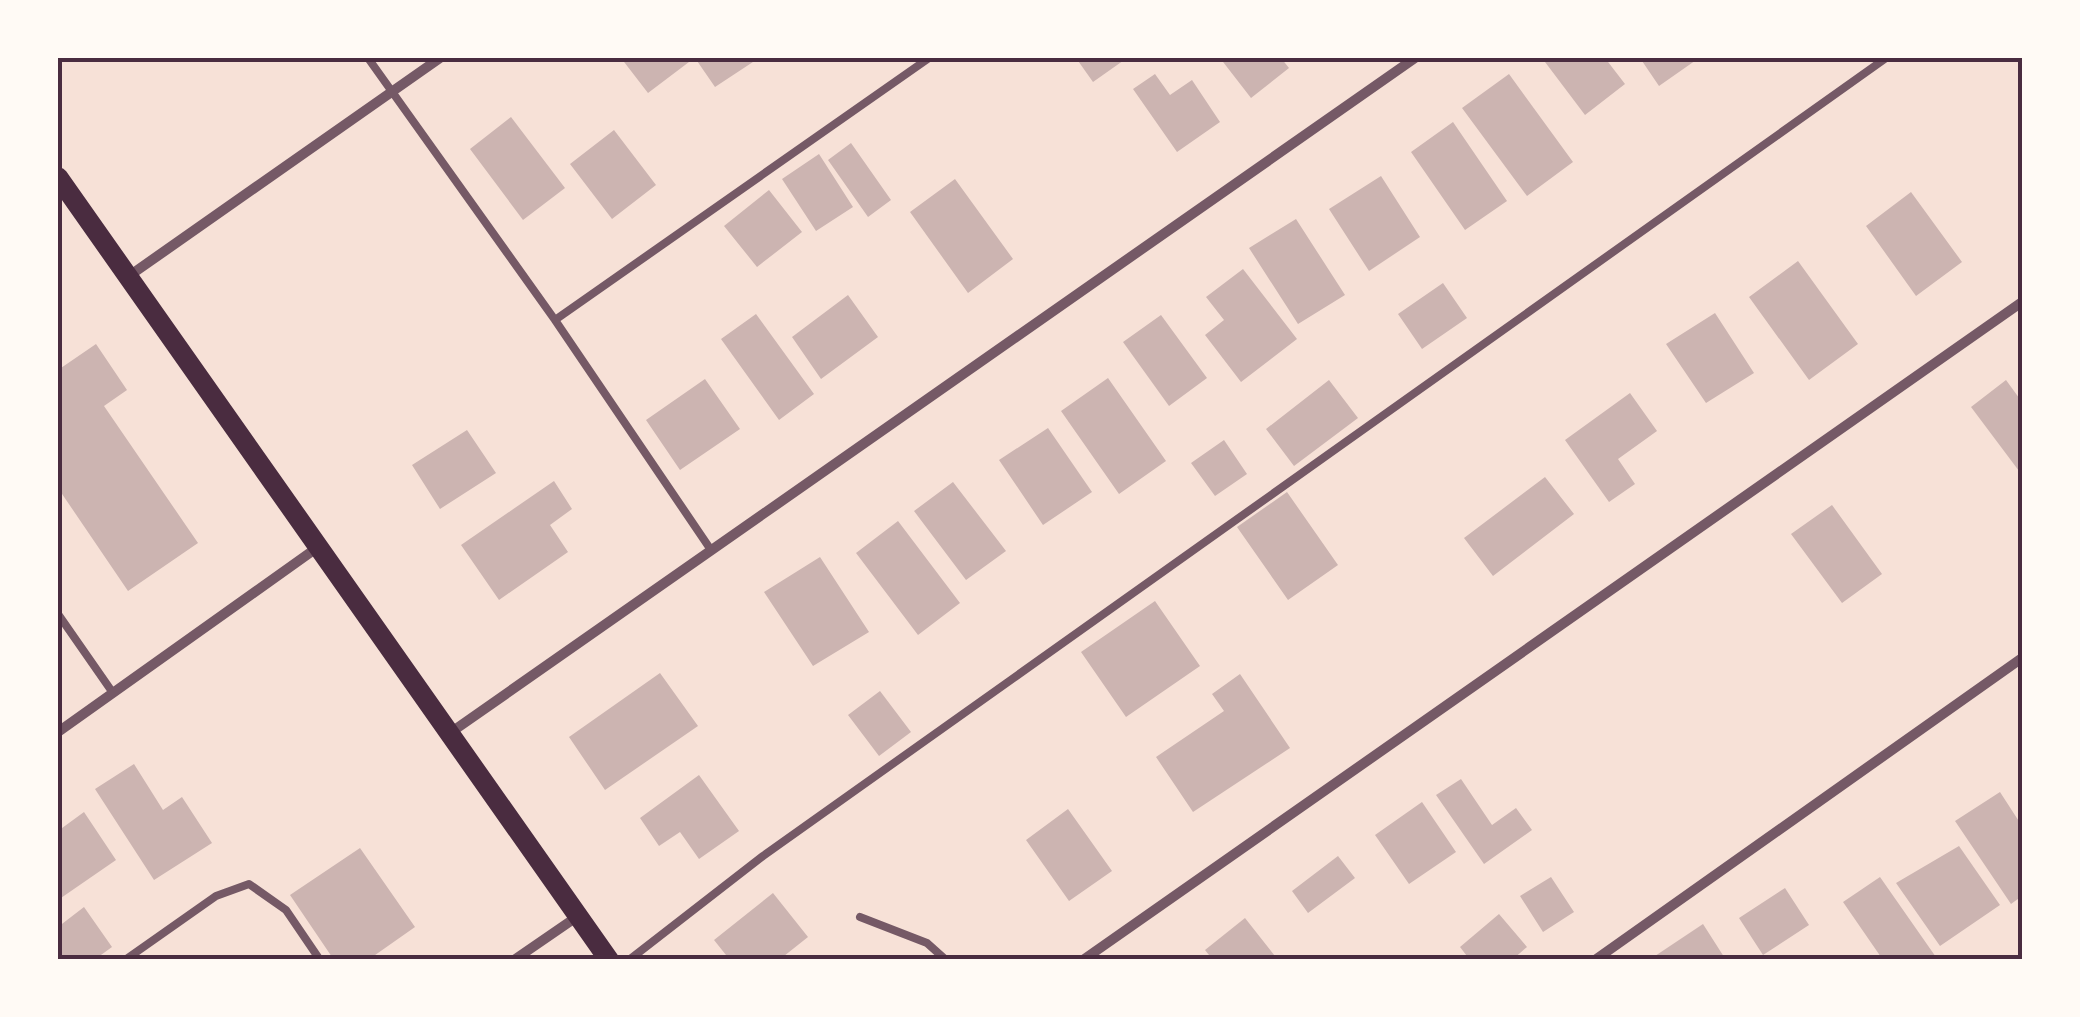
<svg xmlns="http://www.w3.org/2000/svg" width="2080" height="1017" viewBox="0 0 2080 1017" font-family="'Fira Sans',sans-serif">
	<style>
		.building { fill: #ccb4b1 }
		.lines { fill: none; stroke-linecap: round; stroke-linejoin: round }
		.service { stroke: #755966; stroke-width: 8 }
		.minor { stroke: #755966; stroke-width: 10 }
		.secondary { stroke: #4a2c40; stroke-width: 20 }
		.neatline { fill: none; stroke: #4a2c40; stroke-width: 4 }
	</style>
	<rect width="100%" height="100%" fill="#f7e1d7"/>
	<path class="building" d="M621,58H686L689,62L648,93Z
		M695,58H759L715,87Z
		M1076,58H1127L1093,82Z
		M1220,58H1281L1289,68L1251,98Z
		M1542,58H1605L1625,84L1585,115Z
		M1640,58H1699L1659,86Z
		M1155,74L1170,95L1192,80L1220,122L1177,152L1133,89Z
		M1509,74L1573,162L1527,196L1462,108Z
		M511,117L565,188L523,220L470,149Z
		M1453,122L1507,201L1465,230L1411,152Z
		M614,130L656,185L612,219L570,164Z
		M851,143L891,200L868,217L828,160Z
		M819,154L853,207L816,231L782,179Z
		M1381,176L1420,237L1369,271L1329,209Z
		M955,179L1013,259L968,293L910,212Z
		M769,190L802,232L757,267L724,226Z
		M1911,192L1962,262L1916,296L1866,226Z
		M1296,219L1345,295L1298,324L1249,248Z
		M1798,261L1858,344L1809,380L1749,297Z
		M1243,269L1297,339L1241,382L1205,335L1224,320L1206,297Z
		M1443,283L1467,318L1422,349L1398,314Z
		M848,295L878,337L821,379L792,337Z
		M1715,313L1754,373L1706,403L1666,344Z
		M756,314L814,394L779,420L721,339Z
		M1161,315L1207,378L1169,406L1123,342Z
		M96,344L127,390L104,406L198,543L128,591L58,488V370Z
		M1108,378L1166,461L1119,494L1061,411Z
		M705,379L740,429L680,470L646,420Z
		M1329,380L1358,418L1294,466L1266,429Z
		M2006,380L2022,402V475L1971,407Z
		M1630,393L1657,431L1618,459L1635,484L1609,502L1565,440Z
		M1048,428L1092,492L1043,525L999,460Z
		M467,430L496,473L440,509L412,465Z
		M1224,440L1247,474L1215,496L1191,463Z
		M1545,477L1574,514L1493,576L1464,538Z
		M554,481L572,509L550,525L568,552L499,600L461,545Z
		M953,482L1006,551L966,580L914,511Z
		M1287,492L1338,565L1288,600L1237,527Z
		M1832,505L1882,574L1842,603L1791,534Z
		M898,521L960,603L918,635L856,553Z
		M820,557L869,632L813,666L764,592Z
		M1155,601L1200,666L1126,717L1081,652Z
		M660,673L698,726L605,790L569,737Z
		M1240,674L1290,748L1193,812L1156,757L1224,711L1212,694Z
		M880,691L911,732L879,756L848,715Z
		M134,764L163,810L182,797L212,843L154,880L95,789Z
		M699,775L739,831L699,859L680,832L659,846L640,818Z
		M1461,779L1492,825L1516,808L1532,830L1484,864L1436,795Z
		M2000,792L2022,826V896L2011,904L1955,821Z
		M1422,802L1456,852L1409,884L1375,835Z
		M1068,809L1112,871L1069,901L1026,840Z
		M84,812L116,860L58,900V831Z
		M1959,846L2000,905L1940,946L1896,883Z
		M360,848L415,927L368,960H334L290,895Z
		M1338,856L1355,878L1308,913L1292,891Z
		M1551,877L1574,912L1543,932L1520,896Z
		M1880,877L1938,960H1883L1843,902Z
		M1785,888L1809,925L1763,955L1739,918Z
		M773,893L808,937L779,960H730L714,940Z
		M84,907L112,947L94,960H63L58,952V927Z
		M1499,914L1527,947L1512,960H1470L1460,947Z
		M1245,918L1278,960H1213L1205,950Z
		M1703,924L1726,960H1658L1655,956Z"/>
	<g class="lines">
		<path class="service" d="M368,58L555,320L929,58
			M555,320L711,550
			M58,614L113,693
			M860,917L927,943L946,960
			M125,960L216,896L249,884L286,910L320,960
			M629,960L763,856L1886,58"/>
		<path class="minor" d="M129,276L440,58
			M58,732L318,547
			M450,733L1415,58
			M514,960L578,916
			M1083,960L2022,302
			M1595,960L2022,658"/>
		<path class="secondary" d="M58,177L609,960"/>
	</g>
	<rect width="2080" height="1017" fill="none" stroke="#fffaf5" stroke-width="120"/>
	<rect x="60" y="60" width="1960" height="897" class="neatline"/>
</svg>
